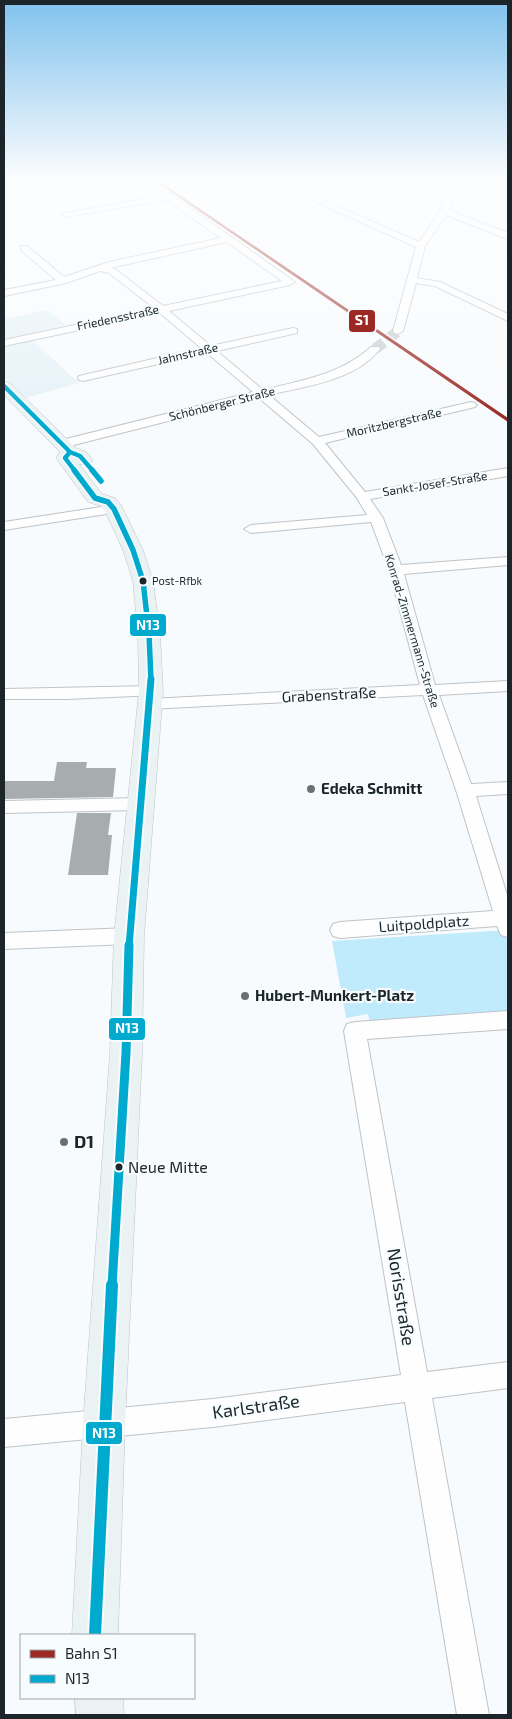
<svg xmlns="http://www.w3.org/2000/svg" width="512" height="1719" viewBox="0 0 512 1719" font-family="'Exo 2',sans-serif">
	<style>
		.built { fill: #e6f2f8 }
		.green { fill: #bfebfd }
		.building { fill: #a7adaf }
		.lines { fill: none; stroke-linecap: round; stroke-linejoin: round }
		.street-tunnel { stroke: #ccd0d3; stroke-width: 11; stroke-dasharray: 11 5.5; stroke-linecap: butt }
		.street-casing { stroke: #bec3c7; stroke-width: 2 }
		.secondary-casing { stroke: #bec3c7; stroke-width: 1 }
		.street { fill: #fefeff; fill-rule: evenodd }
		.secondary { fill: #ebf2f4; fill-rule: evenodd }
		.bus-1-far4-casing { stroke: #f7fcfe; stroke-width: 7 }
		.bus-1-far3-casing { stroke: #f7fcfe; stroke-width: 8 }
		.bus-1-far2-casing { stroke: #f7fcfe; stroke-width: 11 }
		.bus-1-far1-casing { stroke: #f7fcfe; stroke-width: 13 }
		.bus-1-casing { stroke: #f7fcfe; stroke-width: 16 }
		.bus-1-far4 { stroke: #00a9ce; stroke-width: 4.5 }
		.bus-1-far3 { stroke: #00a9ce; stroke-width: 5.5 }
		.bus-1-far2 { stroke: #00a9ce; stroke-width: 7 }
		.bus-1-far1 { stroke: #00a9ce; stroke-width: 9 }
		.bus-1 { stroke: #00a9ce; stroke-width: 12 }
		.rail-1-casing { stroke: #f7fcfe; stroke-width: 3 }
		.rail-1 { fill: #9a2a23; fill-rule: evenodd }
		.bus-dot { fill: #1c262a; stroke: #f7fcfe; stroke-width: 2 }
		.poi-dot { fill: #697174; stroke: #f7fcfe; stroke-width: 2 }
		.labels { text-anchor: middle; stroke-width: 4.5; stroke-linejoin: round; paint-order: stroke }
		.far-bus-label { font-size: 11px; fill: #1c262a; stroke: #f7fcfe; text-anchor: start }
		.far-street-label { font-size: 12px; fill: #1c262a; stroke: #f7fcfe }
		.street-label { font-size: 15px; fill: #1c262a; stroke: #f7fcfe }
		.poi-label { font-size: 15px; font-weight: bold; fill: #1c262a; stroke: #f7fcfe; text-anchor: start }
		.near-bus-label { font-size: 16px; fill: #1c262a; stroke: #f7fcfe; text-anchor: start }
		.near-poi-label { font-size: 18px; font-weight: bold; fill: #1c262a; stroke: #f7fcfe; text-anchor: start }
		.near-street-label { font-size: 18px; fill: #1c262a; stroke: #f7fcfe }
		.line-badge { stroke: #f7fcfe; stroke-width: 2 }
		.badge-label { font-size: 14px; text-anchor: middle; font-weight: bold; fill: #fff }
	</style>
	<rect width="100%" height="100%" fill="#f8fbfd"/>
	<path class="built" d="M47,310L66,325L4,339V319Z
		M32,340L79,383L25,398L4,377V346Z"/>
	<path class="green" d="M508,930V1017L371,1027L368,1014L346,1018L332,941Z"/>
	<path class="building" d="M57,762H87L86,768H116L113,797L4,799V781H54Z
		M77,813H111L108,835H112L108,875H68Z"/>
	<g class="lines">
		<path class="street-tunnel" d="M375,349L398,331"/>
		<defs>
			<path id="street" d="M137,179H146L172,195L295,282L290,285L169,311L211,346L293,328L297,329V333L217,351L263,390C302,380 340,375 371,347H379L380,349C355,381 306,386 269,395L319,437L471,402L475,403L477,405L475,407L325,443L365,492L508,468V476L370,499L383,518L401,565L508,557V565L404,574L435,685L508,681V691L439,695L471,784L508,782V794L476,796L508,898V937L501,935L497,926L340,938L333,936L330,930L333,924L340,922L493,911L456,790L423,695L149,709L143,708L141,704L143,700L149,699L420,685L389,570L371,522L251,533L244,529L251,525L367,515L357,498L313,444L259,398L62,448L56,444L58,441L253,392L207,353L83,381L79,380L78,378L79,376L201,348L160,313L4,346V340L154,308L109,273L100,271L66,283L4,296V290L56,280L21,250V246H27L64,277L109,262L221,238L166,200L65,217L61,215L65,213L161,196ZM227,242L282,281L163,306L115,269L110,268Z
				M265,179H275L419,242L440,211L447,196L405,179H415L449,191L454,179H462L449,210L508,233V239L446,215L425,246L417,278L440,282L508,314V321L435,286L416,283L403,331L398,334L394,333L393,331L416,247Z
				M114,505L121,509L119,512L4,530V522Z
				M151,686L157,687L159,691L157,695L66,699H4V689Z
				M140,798L146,800L149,804L146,808L140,810L4,813V801Z
				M129,928L136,930L139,936L136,942L129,944L4,949V933Z
				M508,1011V1029L367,1039L427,1372L508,1362V1388L432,1398L489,1715H457L405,1402L213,1427L4,1447V1419L213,1399L401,1375L344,1031L347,1024L355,1022Z"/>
			<path id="secondary" d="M4,381L10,383L76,448L86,452L93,460L90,464H79L102,494L115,498L121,505L143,550L153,581L160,634L163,691L144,936L142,1053L125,1424L118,1635H72L83,1424L110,1053L114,936L139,691L138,634L133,581L123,550L105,511L101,506L88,502L56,458L60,452L4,395Z
				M75,1698H123L124,1715H76Z"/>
		</defs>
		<use href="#street" class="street-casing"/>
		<use href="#secondary" class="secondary-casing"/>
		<use href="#street" class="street"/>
		<use href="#secondary" class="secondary"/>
		<defs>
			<path id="bus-1-far4" d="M4,386L70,452L80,456L93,471
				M70,452L65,458L75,471"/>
			<path id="bus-1-far3" d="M74,470L95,498L108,502L114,509L133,550L143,581L149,634L151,680
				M92,470L101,481"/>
			<path id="bus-1-far2" d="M129,947L151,679"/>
			<path id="bus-1-far1" d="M112,1286L126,1053L129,945"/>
			<path id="bus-1" d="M95,1635L112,1285"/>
		</defs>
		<use href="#bus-1-far4" class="bus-1-far4-casing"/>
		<use href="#bus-1-far3" class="bus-1-far3-casing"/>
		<use href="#bus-1-far2" class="bus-1-far2-casing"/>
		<use href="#bus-1-far1" class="bus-1-far1-casing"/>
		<use href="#bus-1" class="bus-1-casing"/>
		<use href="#bus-1-far4" class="bus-1-far4"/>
		<use href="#bus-1-far3" class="bus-1-far3"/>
		<use href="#bus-1-far2" class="bus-1-far2"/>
		<use href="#bus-1-far1" class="bus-1-far1"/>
		<use href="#bus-1" class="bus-1"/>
		<defs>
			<path id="rail-1" d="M152,179H156L508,418V422Z"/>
		</defs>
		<use href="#rail-1" class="rail-1-casing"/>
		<use href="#rail-1" class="rail-1"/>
	</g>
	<linearGradient id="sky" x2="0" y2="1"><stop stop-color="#81c2ed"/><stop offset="0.43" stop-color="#fcfdfe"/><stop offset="1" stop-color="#fcfdfe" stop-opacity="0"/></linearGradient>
	<rect width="512" height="419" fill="url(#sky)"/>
	<g class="bus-dot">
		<circle cx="143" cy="581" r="4.5"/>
		<circle cx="119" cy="1167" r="4.5"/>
	</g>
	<g class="poi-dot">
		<circle cx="311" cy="789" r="5"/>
		<circle cx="245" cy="996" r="5"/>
		<circle cx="64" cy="1142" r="5"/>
	</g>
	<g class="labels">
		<g class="far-bus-label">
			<text x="152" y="585">Post-Rfbk</text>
		</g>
		<g class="far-street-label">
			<text transform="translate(118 318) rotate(-12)" y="4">Friedensstraße</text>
			<text transform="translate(188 354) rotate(-13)" y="4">Jahnstraße</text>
			<text transform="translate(222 404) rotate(-14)" y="4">Schönberger Straße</text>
			<text transform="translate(394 423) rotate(-13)" y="4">Moritzbergstraße</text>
			<text transform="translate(435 484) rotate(-9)" y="4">Sankt-Josef-Straße</text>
			<text transform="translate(412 631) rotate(73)" y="4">Konrad-Zimmermann-Straße</text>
		</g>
		<g class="street-label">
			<text transform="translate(329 695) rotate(-3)" y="5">Grabenstraße</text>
			<text transform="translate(424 924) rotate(-4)" y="5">Luitpoldplatz</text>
		</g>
		<g class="poi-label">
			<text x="321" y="794">Edeka Schmitt</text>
			<text x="255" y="1001">Hubert-Munkert-Platz</text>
		</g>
		<g class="near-bus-label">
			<text x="128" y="1173">Neue Mitte</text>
		</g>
		<g class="near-poi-label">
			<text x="74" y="1148">D1</text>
		</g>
		<g class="near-street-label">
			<text transform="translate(401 1297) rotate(81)" y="6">Norisstraße</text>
			<text transform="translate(256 1407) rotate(-8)" y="6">Karlstraße</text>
		</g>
	</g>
	<g class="line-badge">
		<rect x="348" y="309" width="28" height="24" rx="5" fill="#9a2a23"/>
		<rect x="129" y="613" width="38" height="24" rx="5" fill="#00a9ce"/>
		<rect x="108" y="1017" width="38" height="24" rx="5" fill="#00a9ce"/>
		<rect x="85" y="1421" width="38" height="24" rx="5" fill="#00a9ce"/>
	</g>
	<g class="badge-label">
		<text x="362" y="325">S1</text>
		<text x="148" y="630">N13</text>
		<text x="127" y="1033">N13</text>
		<text x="104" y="1438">N13</text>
	</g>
	<rect width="512" height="1719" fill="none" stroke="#1c262a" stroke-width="10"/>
	<rect x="20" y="1634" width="175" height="65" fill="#f7fcfe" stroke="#9fa6a9"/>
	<rect x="30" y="1650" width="25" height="8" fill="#9a2a23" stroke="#9fa6a9"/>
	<text x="65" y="1659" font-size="15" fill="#1c262a">Bahn S1</text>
	<rect x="30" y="1675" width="25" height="8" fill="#00a9ce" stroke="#9fa6a9"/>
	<text x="65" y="1684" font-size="15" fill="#1c262a">N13</text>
</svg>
